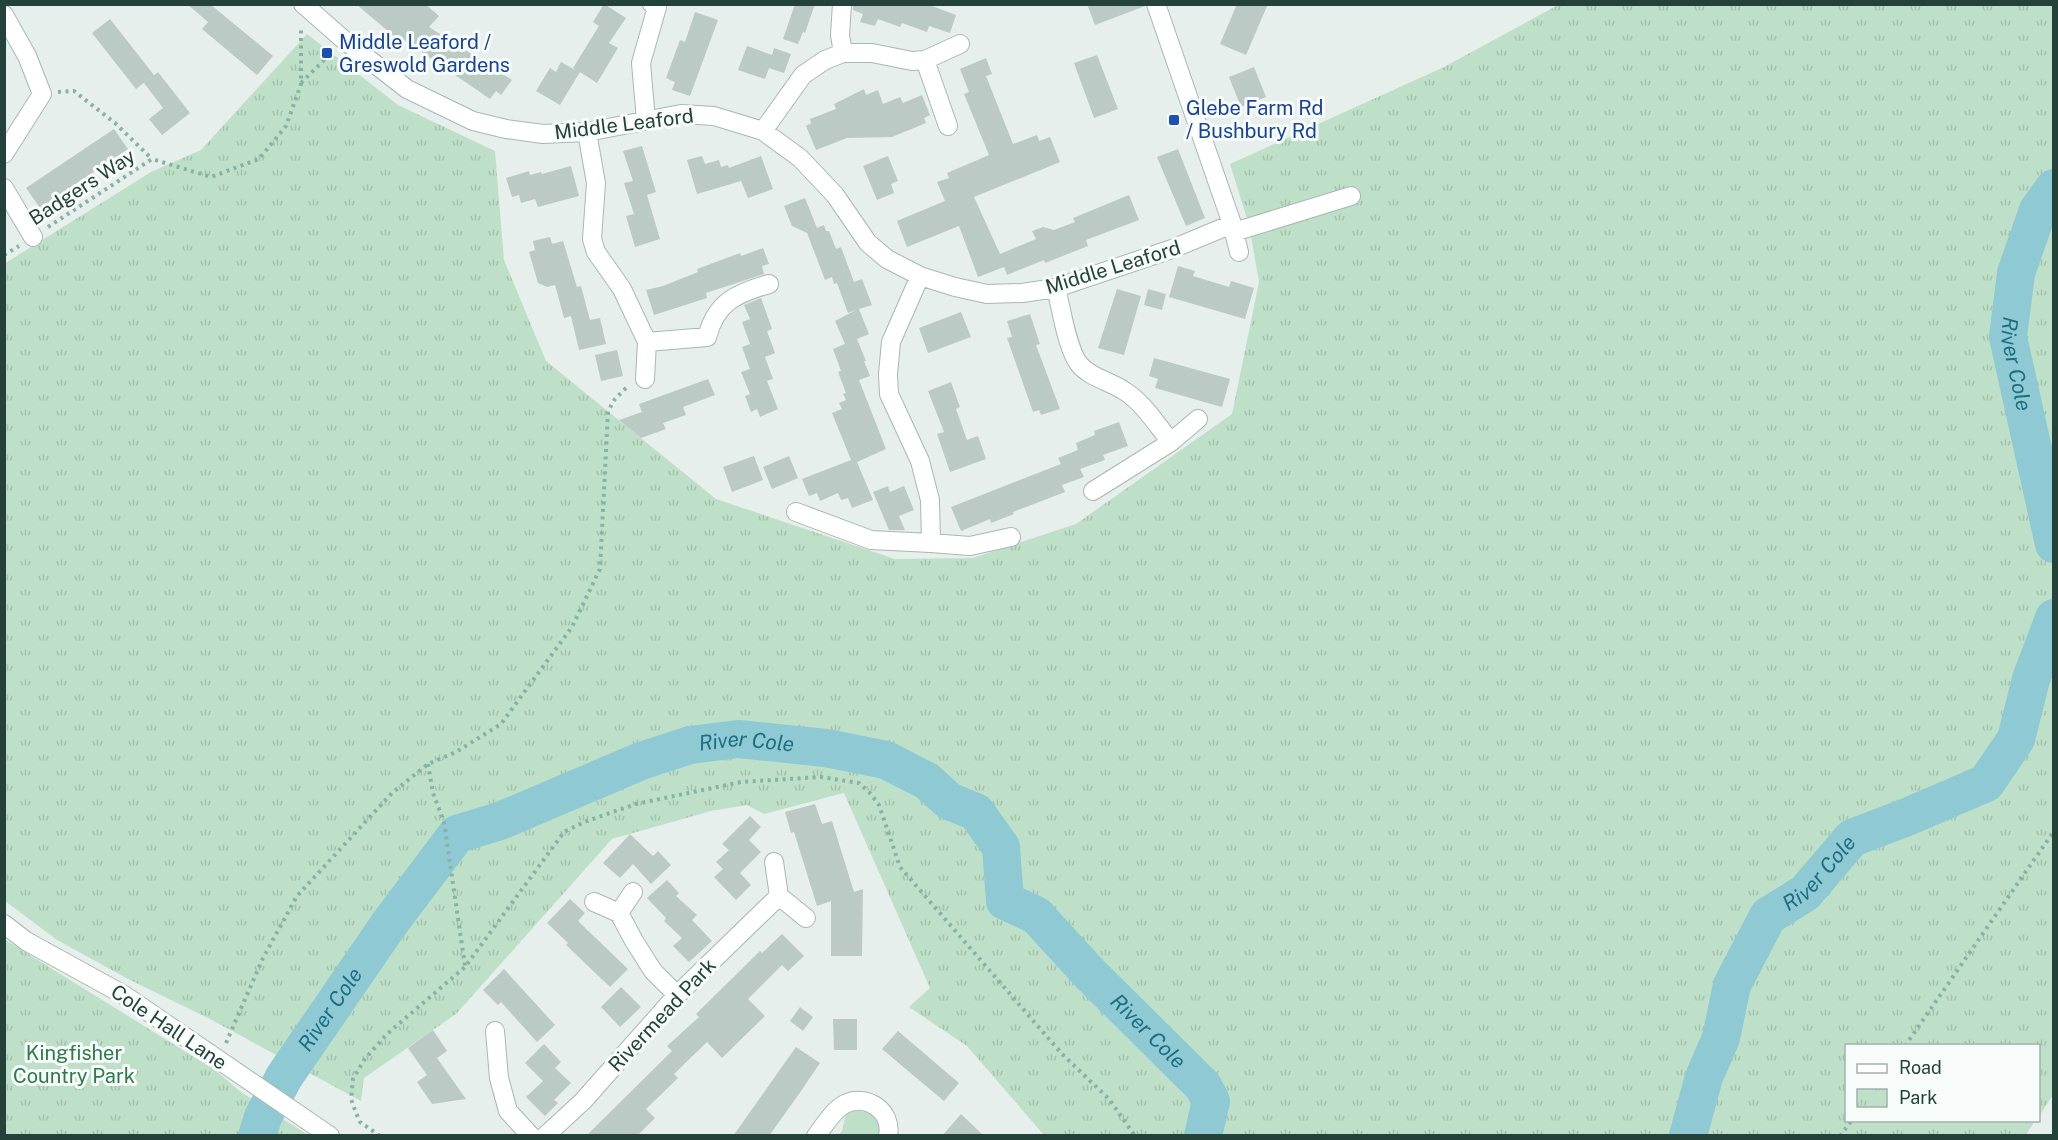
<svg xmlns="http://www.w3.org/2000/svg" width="2058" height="1140" viewBox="0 0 2058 1140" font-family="'Public Sans',sans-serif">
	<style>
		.grass { fill: #bfe0c8 }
		.park { fill: url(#park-tufts) }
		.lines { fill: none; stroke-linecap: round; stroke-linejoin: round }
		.river { stroke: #8ec9d4; stroke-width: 38 }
		.building { fill: #bbcac4 }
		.minor-casing { stroke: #a8b8b2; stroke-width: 20 }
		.path { stroke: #86b3a5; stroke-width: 4; stroke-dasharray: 3 4.5; stroke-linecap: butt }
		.minor { stroke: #fff; stroke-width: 18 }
		.transit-dot { fill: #1a4fb4; stroke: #f7fbf9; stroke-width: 2 }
		.labels { text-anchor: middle; stroke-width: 6; stroke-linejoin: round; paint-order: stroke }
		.transit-label { font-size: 20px; fill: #164399; stroke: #f7fbf9; text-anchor: start }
		.street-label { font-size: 20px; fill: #24423a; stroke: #f7fbf9 }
		.park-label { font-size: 20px; fill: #2d7a4b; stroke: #f7fbf9 }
		.water-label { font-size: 21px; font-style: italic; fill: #1c6f80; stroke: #f7fbf9 }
	</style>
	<defs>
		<pattern id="park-tufts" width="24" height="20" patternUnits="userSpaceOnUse" patternTransform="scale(1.5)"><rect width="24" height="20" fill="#bfe0c8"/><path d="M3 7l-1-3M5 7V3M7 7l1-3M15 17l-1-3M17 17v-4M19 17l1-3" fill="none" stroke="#a4c1ad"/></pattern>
	</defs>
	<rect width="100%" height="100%" fill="#e6efeb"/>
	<path class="grass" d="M860,1108C875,1114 880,1120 880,1135L838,1136L842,1131L846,1113Z"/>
	<path class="park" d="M1558,5H2053V1095L2039,1116L2038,1046H1846V1120L2035,1121L2025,1136L1044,1135L967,1046L909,1007L930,988L844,793L764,814L747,805L711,811L612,839L456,1014L364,1078L361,1101L210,1019L128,979L57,940L5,901L4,264L151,172L201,150L307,34L398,105L495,151L504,260L546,361L716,499L895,559L973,558L1076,524L1232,414L1259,282L1249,225L1230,164L1444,67Z
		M4,939L215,1070L241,1092L308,1135H5Z"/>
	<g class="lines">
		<g class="river">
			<path id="s1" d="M2054,188L2038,210L2016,273L2008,337L2054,544"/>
			<path id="s2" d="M257,1136L263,1117L284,1077L389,924L457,834L500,821L641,761L690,745L738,739L826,748L886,760L927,781L949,801L976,812L1001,847L1005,901L1036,915L1090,974L1203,1086L1211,1101L1203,1136"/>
			<path id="s3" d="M1688,1136L1704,1077L1721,1038L1732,985L1768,916L1805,893L1852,838L1907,817L1986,783L2016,739L2031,679L2054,618"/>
		</g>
	</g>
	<path class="building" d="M187,4H210L273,56L257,75L202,29L208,22Z
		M356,4H425L439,16L429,27L512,80L501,95L496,91L490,99L397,35L395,37Z
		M604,4L626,18L609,43L618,48L597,83L580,72L560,105L536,91L550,68L556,72L561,62L577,71L573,68L599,26L593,22Z
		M795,4H815L805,33L803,32L798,44L783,39Z
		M853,4H927L956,15L950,33L929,26L927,32L902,23L900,27L878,19L875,26L860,22L863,14L853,10Z
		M1087,4H1145V6L1095,25Z
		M1237,4H1268L1246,55L1220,44Z
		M695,12L718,20L690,96L672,90L675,82L666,78L680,40L685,42Z
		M110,19L154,75L136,89L92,33Z
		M747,46L772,55L774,48L791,54L784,73L769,68L765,79L738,70Z
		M1097,55L1118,109L1094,118L1074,63Z
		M986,58L992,74L986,76L1013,144L1037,135L1039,141L1050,137L1060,162L974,197L1000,254L1036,239L1032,231L1043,227L1054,230L1075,222L1073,218L1129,195L1139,220L1086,240L1088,246L1045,263L1044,260L1007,275L1004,267L978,277L959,226L907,247L897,221L945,201L937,182L949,178L947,173L989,155L964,94L969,92L960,69Z
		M1254,67L1266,97L1241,107L1229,77Z
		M158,72L190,113L162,135L149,119L163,108L144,83Z
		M864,89L866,95L878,90L883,104L900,97L903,103L922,95L930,115L924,118L926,123L892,137L847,138L816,150L806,126L811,123L810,119L836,109L834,104Z
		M114,129L128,149L40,208L26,188Z
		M642,146L656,192L647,195L660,239L635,247L626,216L634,214L624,183L633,181L623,151Z
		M1178,149L1205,218L1186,226L1157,157Z
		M702,156L705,164L719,160L721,167L728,165L729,168L761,156L773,189L748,198L741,181L697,194L687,160Z
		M888,156L898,181L891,184L894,193L877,200L863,166Z
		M571,166L579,196L538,207L535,199L521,203L519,195L512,197L506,178L529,171L530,175L541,172L542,174Z
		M805,198L817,228L824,225L826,231H829L836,249L841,247L854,282L862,279L872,305L859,309L869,334L852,341L857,339L866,361H864L870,376L859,380L886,449L857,462L873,500L852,508L848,498L841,500L838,493L820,501L817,493L809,496L802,479L851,460L832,413L842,409L839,403L846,400L843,394L846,393L838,372L841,371L833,349L845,344L835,321L856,310L848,313L837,283L834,284L832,277L825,280L807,233L792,226L784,206Z
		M550,237L552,244L563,241L577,287L581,286L590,320L600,318L606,344L579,350L571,316L564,318L555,285L547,287L538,283L529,252L535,250L533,241Z
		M763,248L769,264L762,266L764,274L706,293L707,298L654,315L646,290L663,286L698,272L697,269L740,253L741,256Z
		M1178,266L1195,271L1193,276L1229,287L1231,281L1254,288L1245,319L1169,297Z
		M1117,289L1141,296L1124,355L1098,348Z
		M1148,289L1166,294L1162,310L1144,305Z
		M761,298L772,329L767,331L775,353L765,357L773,379L767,381L778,409L760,417L757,409L751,412L745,396L750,394L741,372L750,369L742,347L750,344L742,322L750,319L744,305Z
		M961,312L971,337L928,353L919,328Z
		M1030,314L1040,344L1036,345L1060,409L1041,415L1039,410L1033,412L1007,338L1012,337L1007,321Z
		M617,350L623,376L601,381L595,355Z
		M1154,358L1230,379L1222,407L1155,388L1158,379L1149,376Z
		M708,379L715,395L683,407L686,415L663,423L666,429L641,438L619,420L642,412L639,404Z
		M951,382L960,407L956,409L967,440L978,436L986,459L950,472L937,434L944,432L928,391Z
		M1119,422L1128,446L1103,455L1105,460L1080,469L1084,477L1062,485L1065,492L1013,512L1014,514L991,523L990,519L961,531L951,507L1061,464L1058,458L1078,450L1076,443L1095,435L1094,431Z
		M754,456L763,480L732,492L723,467Z
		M789,456L798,478L772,489L763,467Z
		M888,486L890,492L904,486L914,510L899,516L905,530H889L873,492Z
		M815,804L822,824L832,821L854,892L863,889L862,956H831V901L817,906L794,832L791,833L785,812Z
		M750,816L761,827L749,840L761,852L740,873L751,885L736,900L714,877L723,869L716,862L729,850L722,844Z
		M630,834L653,856L658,851L671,865L651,884L633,864L620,878L603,863Z
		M667,880L679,893L676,896L697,915L692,920L712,941L689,962L673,946L682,938L664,921L666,918L647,898Z
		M570,899L585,913L578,921L628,969L610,987L566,945L568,943L547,923Z
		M782,934L804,956L788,971L782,965L748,999L765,1016L722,1058L707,1042L674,1074L678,1078L646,1109L655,1118L637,1136H586L672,1051L667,1046L699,1017L696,1014L760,951L762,953Z
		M504,969L555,1025L537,1042L501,1002L498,1005L483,990Z
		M621,987L641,1007L620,1027L601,1007Z
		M800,1007L813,1017L803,1031L790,1021Z
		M833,1019H857V1050H834Z
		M433,1030L447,1051L437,1058L466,1099L432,1104L417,1082L427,1075L408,1048Z
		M898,1031L959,1083L944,1101L882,1049Z
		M544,1044L561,1062L555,1068L571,1083L554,1100L558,1103L545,1116L526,1097L543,1081L525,1063Z
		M796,1047L820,1063L801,1091L769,1136H733Z
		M961,1114L984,1136H942Z"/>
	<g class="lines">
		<defs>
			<path id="minor" d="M303,4L344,40L407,89L473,121L506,129L543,134L587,132L681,114L714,116L763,131L800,158L835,195L868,243L887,259L920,276L955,287L987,294L1022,293L1056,288L1172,249L1232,224
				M842,4L840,35L843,53
				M1156,4L1232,224L1239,252
				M4,15L27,56L42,94L4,154
				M925,60L948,126
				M646,120L641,63L657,7L652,4
				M763,131L803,75L825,60L843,53H872L912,61L925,60L960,44
				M587,132L596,183L592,239L596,252L622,289L647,342L645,379
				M4,188L33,237
				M1234,232L1351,196
				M1056,288C1061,307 1067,349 1079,364C1089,377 1109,381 1123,390C1143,402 1156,424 1171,442
				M647,342L707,337C716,302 737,293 769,284
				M1093,491L1171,442L1198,419
				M796,512L871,540L931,543L930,500L920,461L889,394L888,374L891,342L920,276
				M931,543L970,546L1011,537
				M774,862L779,896
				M633,892L619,913L634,941L653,971L677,995
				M594,902L619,913
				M4,924L26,941L124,995L330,1136
				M495,1031L499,1078L508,1111L531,1136
				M545,1136L583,1101L677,995L779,896L806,918
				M816,1136C824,1126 834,1109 845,1104C866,1093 893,1111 888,1136"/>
		</defs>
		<use href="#minor" class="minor-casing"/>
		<path class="path" d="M301,83L332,52
			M58,92L74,91L115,123L152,159
			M48,227L152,159L211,177L259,159L286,126L301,84V26
			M4,255L19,246
			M428,764L433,793L444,822L465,966
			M226,1043L263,958L297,896L392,793L428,764L456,752L501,724L572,627L600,569L608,411L615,399L628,386
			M1905,1046L2054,831
			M380,1136L360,1122L356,1113L351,1099L353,1079L364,1060L387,1034L465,967L564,832L584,822L636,804L741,782L821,777L859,783L870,793L879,805L900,867L1062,1054L1109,1099L1135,1136
			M1840,1136L1852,1120"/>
		<use href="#minor" class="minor"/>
	</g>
	<g class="transit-dot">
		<rect x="321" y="47" width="12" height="12" rx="3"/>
		<rect x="1168" y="114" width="12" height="12" rx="3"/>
	</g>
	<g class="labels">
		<g class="transit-label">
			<text x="339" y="49">Middle Leaford /<tspan x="339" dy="23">Greswold Gardens</tspan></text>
			<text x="1186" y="115">Glebe Farm Rd<tspan x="1186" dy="23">/ Bushbury Rd</tspan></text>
		</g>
		<g class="street-label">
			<text transform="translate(624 124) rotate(-7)" y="7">Middle Leaford</text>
			<text transform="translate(82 187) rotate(-33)" y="7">Badgers Way</text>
			<text transform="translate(1113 267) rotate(-17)" y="7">Middle Leaford</text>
			<text transform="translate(662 1015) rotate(-47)" y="7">Rivermead Park</text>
			<text transform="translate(169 1027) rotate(34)" y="7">Cole Hall Lane</text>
		</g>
		<g class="park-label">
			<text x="74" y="1060">Kingfisher<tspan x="74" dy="23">Country Park</tspan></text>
		</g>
		<g class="water-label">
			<text dy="7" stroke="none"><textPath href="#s1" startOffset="186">River Cole</textPath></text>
			<text dy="7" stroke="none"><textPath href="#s2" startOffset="670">River Cole</textPath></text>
			<text dy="7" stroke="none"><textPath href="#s3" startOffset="303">River Cole</textPath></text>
			<text dy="7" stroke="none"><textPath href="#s2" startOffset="147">River Cole</textPath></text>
			<text dy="7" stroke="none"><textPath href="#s2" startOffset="1209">River Cole</textPath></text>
		</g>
	</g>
	<rect width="2058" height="1140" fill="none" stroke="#24423a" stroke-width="12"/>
	<rect x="1845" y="1044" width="195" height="78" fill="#f7fbf9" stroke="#a3b1ad" stroke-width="1.5"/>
	<rect x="1857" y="1064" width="30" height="9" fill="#ffffff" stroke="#a3b1ad" stroke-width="1.5"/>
	<text x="1899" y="1074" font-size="18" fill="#24423a">Road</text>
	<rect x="1857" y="1089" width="30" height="18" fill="url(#park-tufts)" stroke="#a3b1ad" stroke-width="1.5"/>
	<text x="1899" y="1104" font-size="18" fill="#24423a">Park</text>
</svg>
